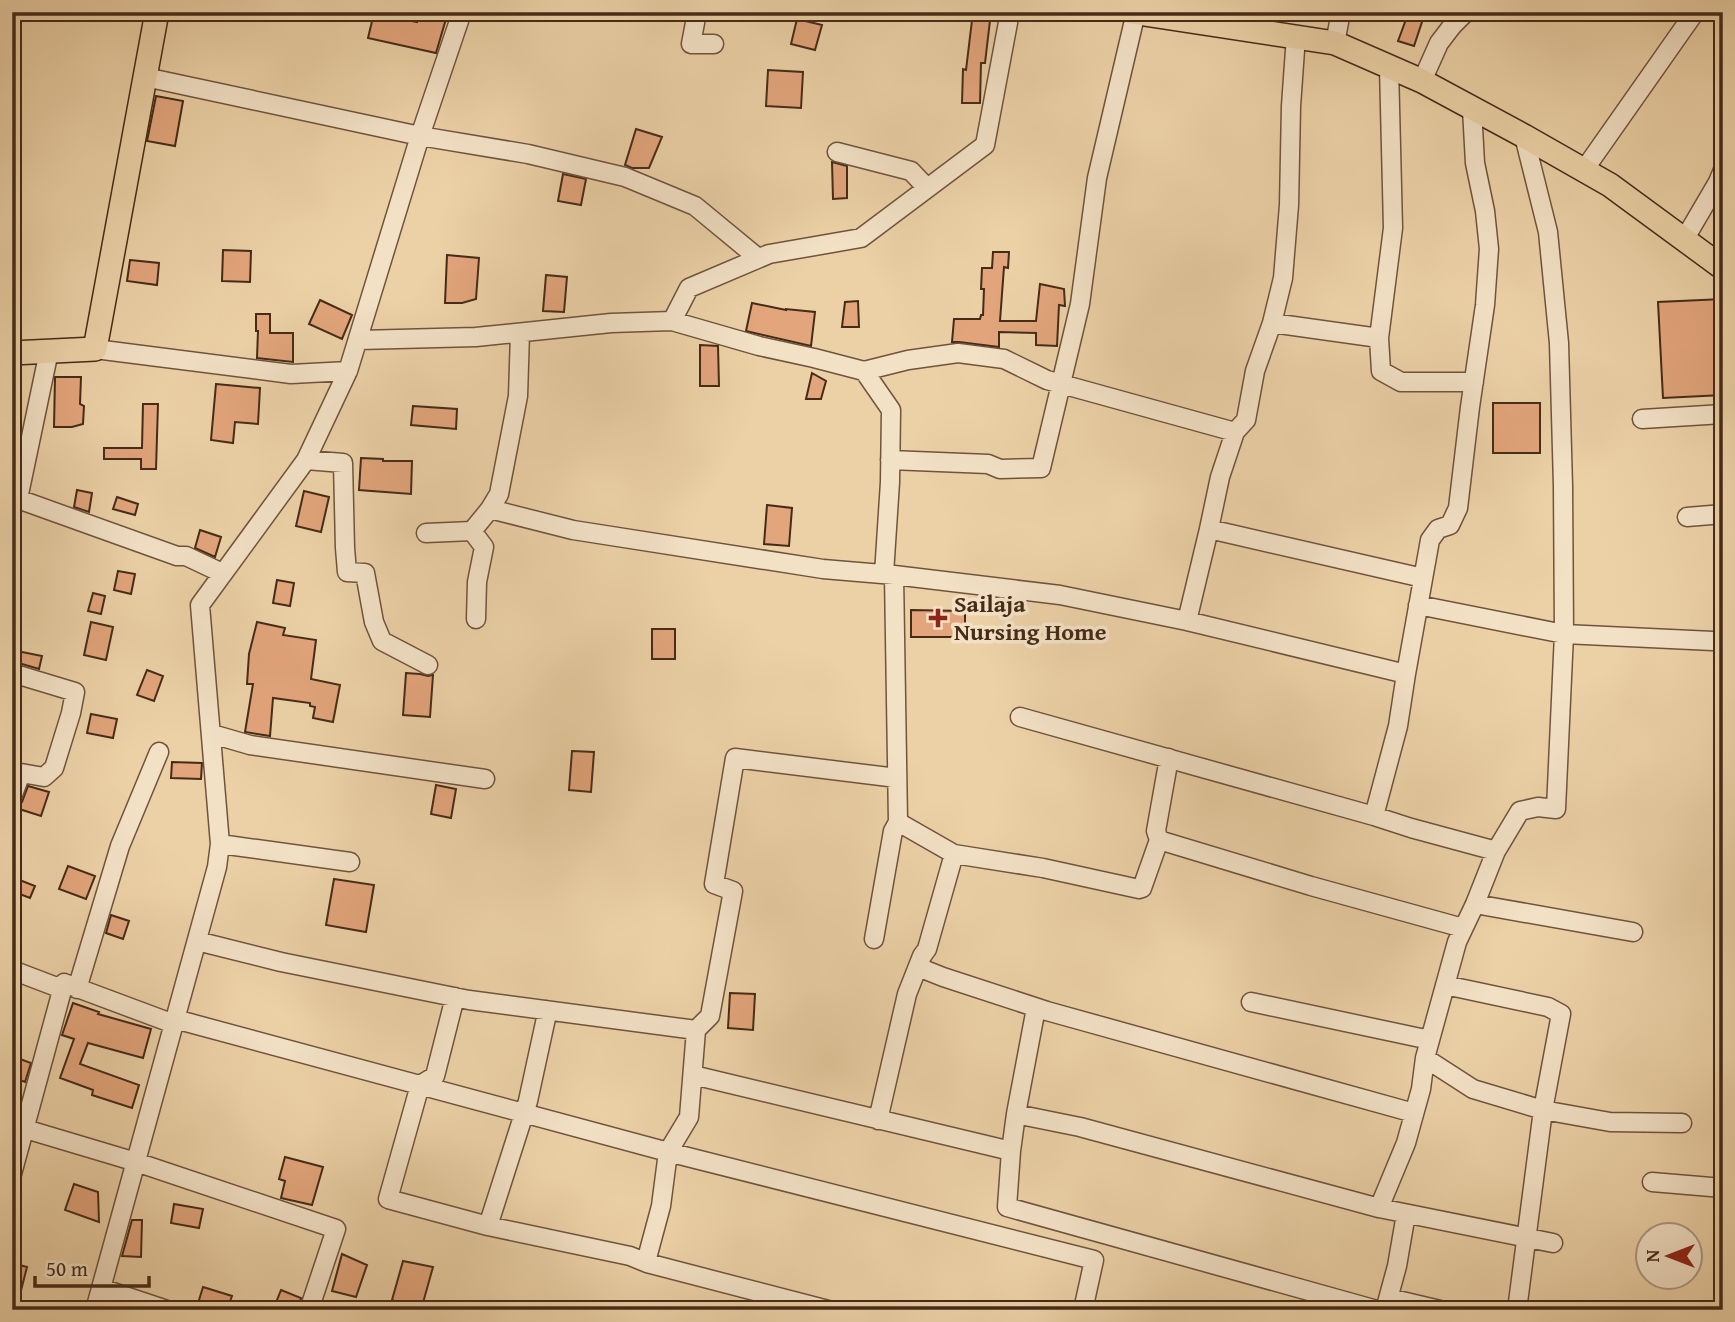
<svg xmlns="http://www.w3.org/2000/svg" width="1735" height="1322" viewBox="0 0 1735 1322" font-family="'Gentium Book Plus',serif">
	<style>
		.building { fill: #e3a57c; stroke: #452b18; stroke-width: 2 }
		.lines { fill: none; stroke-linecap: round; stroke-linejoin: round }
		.minor-casing { stroke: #6f543c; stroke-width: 21 }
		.major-casing { stroke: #452b18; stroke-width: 26 }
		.minor { stroke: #f3e1c6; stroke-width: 18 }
		.major { stroke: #ecd1a7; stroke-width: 23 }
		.poi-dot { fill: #8f2418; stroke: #f3e1c6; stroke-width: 2.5 }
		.labels { text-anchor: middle; stroke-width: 7; stroke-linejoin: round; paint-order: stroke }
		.poi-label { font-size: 24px; font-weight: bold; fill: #452b18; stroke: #f3e1c6; text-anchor: start }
	</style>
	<rect width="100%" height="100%" fill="#ecd1a7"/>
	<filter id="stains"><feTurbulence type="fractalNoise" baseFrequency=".00286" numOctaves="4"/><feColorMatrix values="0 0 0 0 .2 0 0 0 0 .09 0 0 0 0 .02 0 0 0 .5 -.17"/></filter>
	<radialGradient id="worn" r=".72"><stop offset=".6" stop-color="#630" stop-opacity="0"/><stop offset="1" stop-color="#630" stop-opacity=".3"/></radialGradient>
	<path class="building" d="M419,12H448L436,53L368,38L374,13L417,22Z
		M973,12H991L985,63H981L980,103H962L963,69L966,70Z
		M1408,14L1423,19L1414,46L1398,41Z
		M797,19L822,25L815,50L791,44Z
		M768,70L803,72L801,108L766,106Z
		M156,96L183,101L175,146L147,141Z
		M636,129L662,137L649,168H632L625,165Z
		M832,162L847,166V198L833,199Z
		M563,174L586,179L581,205L558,201Z
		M223,250L251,251L250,282L222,281Z
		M993,252H1009L1008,268L1004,267L1000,321H1036L1040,284L1064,289L1065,306L1059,305L1057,346L1036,345V333L999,332V347L959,342H952L954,319H980L981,315H983L984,289H981L982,268H992Z
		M447,255L479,258L476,299L462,303H445Z
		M130,260L159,263L157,285L127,281Z
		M546,275L567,277L564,312L543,311Z
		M1723,299V395L1663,398L1658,302Z
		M320,300L352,315L342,339L309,324Z
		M858,301L859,327H842L845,302Z
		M752,303L786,310V309L815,312L811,346L746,331Z
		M256,314H270V333H293V362L257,358L258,331H256Z
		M700,345L718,346L719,386H700Z
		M812,373L826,381L821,399H806Z
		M55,377H81L80,404L84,406L83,424L72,427H54Z
		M216,384L260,388L258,424L235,422L233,443L211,440Z
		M1493,403H1540V453H1493Z
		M143,404H158L156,469H141V459H104V448H142Z
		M413,406L457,409L456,429L411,425Z
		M361,458L383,459V461H412L411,494L359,490Z
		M77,490L92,493L89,512L74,507Z
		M304,491L329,497L321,532L296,526Z
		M117,497L138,504L135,515L113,509Z
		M767,505L792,508L789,546L764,544Z
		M200,530L221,537L215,557L195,548Z
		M118,571L135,574L131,594L114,590Z
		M277,580L294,583L290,606L273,603Z
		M93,593L105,596L101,614L88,611Z
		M911,610L965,611V637H911Z
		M91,622L113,627L106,660L84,655Z
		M257,622L285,628L283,635L316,640L311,679L340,685L333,722L313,718L315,707L310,706V703L273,698L270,736L245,732L253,684H247L249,654Z
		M652,629H675V659H652Z
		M17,651L42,656L39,669L15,662Z
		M147,670L163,676L154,701L137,695Z
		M406,673L420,674L428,676L433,675L430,717L403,715Z
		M91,714L117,719L113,738L87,733Z
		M572,751L594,752L591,792L569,790Z
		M172,762L202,763L201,779L171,778Z
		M436,785L456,789L451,818L431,814Z
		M28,786L49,792L41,816L16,808L22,802Z
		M68,866L95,876L86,899L59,889Z
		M12,877L35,886L30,898L12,891Z
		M334,879L374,885L366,932L326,925Z
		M111,915L129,921L123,939L106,933Z
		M730,993L755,994L753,1030L728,1028Z
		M73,1003L99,1012L98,1014L151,1029L143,1058L88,1043L80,1064L139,1085L132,1108L92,1095L93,1090L60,1078L74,1039L62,1035Z
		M12,1056L31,1063L25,1082L12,1077Z
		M285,1157L323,1167L312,1205L281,1198L285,1181L279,1179Z
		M74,1184L98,1192L99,1222L65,1210Z
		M174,1204L203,1209L199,1228L171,1223Z
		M132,1220H142L141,1257L122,1256Z
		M342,1254L367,1265L356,1297L332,1291Z
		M403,1261L433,1267L421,1310H417L392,1300Z
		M12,1263L27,1267L16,1310L12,1309Z
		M203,1287L232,1296L227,1310H196Z
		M281,1290L301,1298L298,1310H273Z"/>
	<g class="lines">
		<defs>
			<path id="minor" d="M697,12L691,44H714
				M1335,43L1341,12
				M1389,67L1393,228L1379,338L1381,371L1401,382H1474
				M145,77L420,136L528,154L625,177L695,206L758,258
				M1422,81L1439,43L1452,26L1466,12
				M837,152L911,171L927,188
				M1584,170L1695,12
				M1684,240L1718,182L1723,170
				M672,321L689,288L769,254L861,238L985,145L1010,12
				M1272,323L1379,338
				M359,340L476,337L611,323L672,321L759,346L814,358L864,371L908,360L958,353L1004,359L1047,380L1235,432
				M95,349L291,374L348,371L420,136L462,12
				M864,371L891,410L890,482L884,574
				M1642,419L1723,414
				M306,460L343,463L345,548L347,572L365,573L374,622L382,641L428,665
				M890,460L988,464L1000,469L1041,468L1080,304L1097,178L1136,12
				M12,499H18L177,556H186L222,573
				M18,499L49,351
				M490,509L573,530L823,569L894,575L1060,595L1187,621L1406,674
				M1687,517L1723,514
				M1209,529L1423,578
				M472,531L484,547L477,582L476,619
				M426,533L472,531L490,509L499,494L518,396L520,333
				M1418,605L1564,634L1713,641L1723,640
				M1187,621L1209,529L1220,477L1235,432L1246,420L1255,371L1272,323L1283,278L1289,205L1291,106L1296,36
				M12,673L75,692L71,713L54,768L44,777L21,773L12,797
				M1020,717L1374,816L1411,828L1496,851
				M212,734L250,745L485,779
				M1374,816L1398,726L1406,674L1430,540L1438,529L1450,525L1458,508L1470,407L1485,305L1489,249L1485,211L1475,163L1472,109
				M898,822L954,854L1043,868L1139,889L1142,888L1159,840L1156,831L1169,758
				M1159,840L1311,886L1463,928
				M220,844L350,862
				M1475,904L1633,932
				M874,939L893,831L898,822L894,575
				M197,941L281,962L469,1000L696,1030
				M918,967L943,977L1047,1011
				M12,970L62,989
				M1445,985L1548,1007L1561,1014L1543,1110L1517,1310
				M77,989L120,846L159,752
				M455,997L435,1076L420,1085L388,1199L488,1226L630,1256L647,1263V1258L661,1206L668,1152L689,1117L696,1030L710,1016L733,891L714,884L735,758L897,778
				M1251,1002L1430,1040
				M175,1019L668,1152L1094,1260L1083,1310
				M1425,1058L1473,1089L1543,1110L1610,1122L1682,1123
				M693,1075L1011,1151
				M1016,1114L1080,1127L1379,1208L1553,1243
				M878,1120L907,994L922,956L927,949L954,854
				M12,1125L136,1162L336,1229L309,1310
				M12,1174L64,983L174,1024
				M1652,1182L1723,1188
				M1379,1208L1406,1143L1421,1089L1425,1058L1457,942L1475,904L1496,851L1520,811L1538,807L1556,809L1564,634L1563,486L1559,343L1548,232L1524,136
				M488,1226L528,1101L546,1018V1010
				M647,1263L828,1310
				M101,1288L167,1310
				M1389,1298L1440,1310
				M95,1310L217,867L220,844L200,605L306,460L348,371
				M1377,1310L1007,1207L1011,1151L1016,1114L1036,1008L1414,1113
				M1385,1310L1397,1266L1406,1214"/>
			<path id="major" d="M1131,12L1335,43L1422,81L1524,136L1610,185L1723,268
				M12,353L95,349L157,12"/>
		</defs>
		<use href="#minor" class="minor-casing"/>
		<use href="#major" class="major-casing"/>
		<use href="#minor" class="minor"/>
		<use href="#major" class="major"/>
	</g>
	<path class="poi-dot" d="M934.5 607.5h7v7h7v7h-7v7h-7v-7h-7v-7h7z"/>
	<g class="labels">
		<g class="poi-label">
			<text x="954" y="612">Sailaja<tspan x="954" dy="28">Nursing Home</tspan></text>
		</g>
	</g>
	<rect width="1735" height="1322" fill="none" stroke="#ecd1a7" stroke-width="42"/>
	<rect x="14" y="14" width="1707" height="1294" fill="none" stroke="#452b18" stroke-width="3.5"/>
	<rect x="21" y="21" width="1693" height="1280" fill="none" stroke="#452b18" stroke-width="2"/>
	<g transform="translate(1669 1256) rotate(270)"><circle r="33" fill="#f3e1c6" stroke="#ad9880" stroke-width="2"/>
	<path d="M0-5L12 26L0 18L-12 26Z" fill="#8f2418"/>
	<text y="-10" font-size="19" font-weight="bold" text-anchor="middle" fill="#452b18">N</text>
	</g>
	<path d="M35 1276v10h114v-10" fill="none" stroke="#452b18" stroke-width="3.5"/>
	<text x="46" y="1276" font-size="21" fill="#452b18" stroke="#f3e1c6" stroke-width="5" paint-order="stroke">50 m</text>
	<rect width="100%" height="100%" filter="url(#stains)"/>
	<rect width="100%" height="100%" fill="url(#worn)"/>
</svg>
